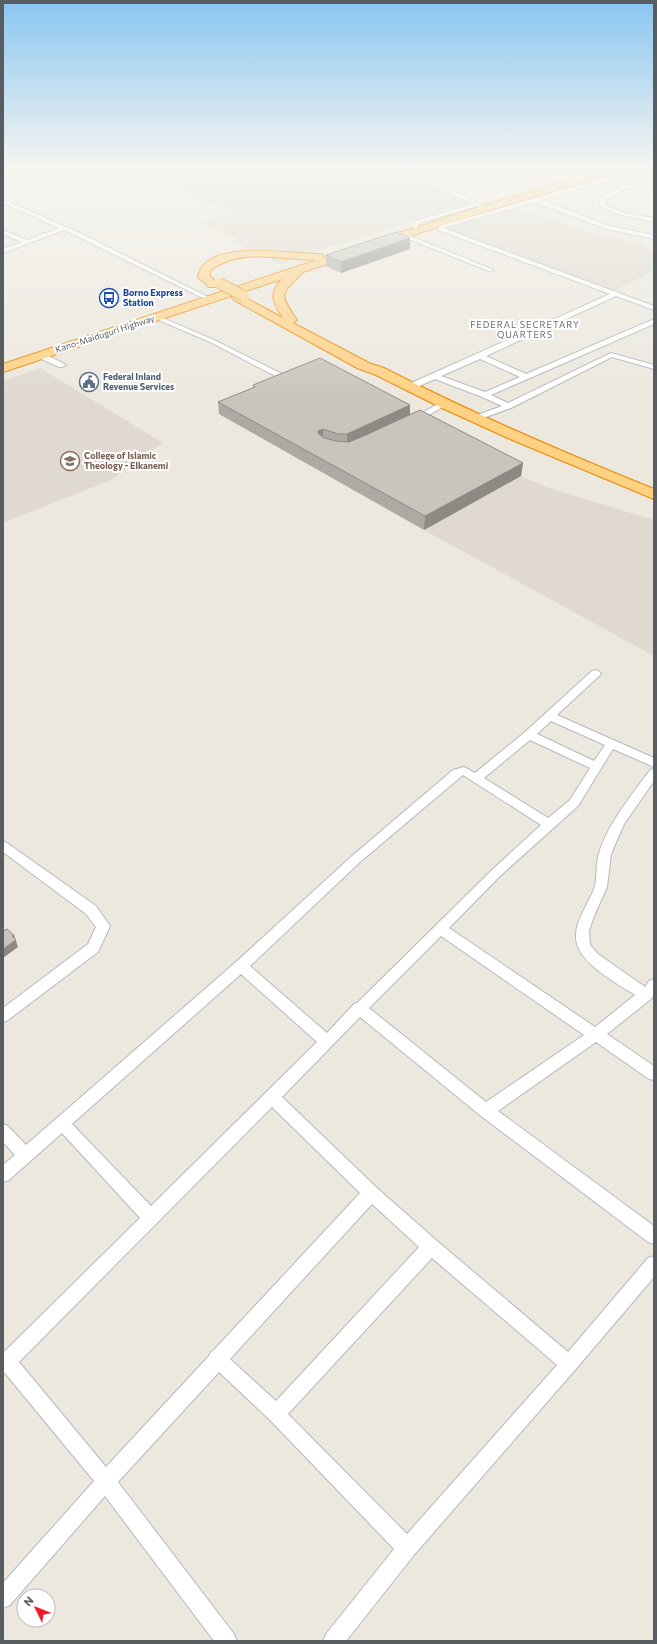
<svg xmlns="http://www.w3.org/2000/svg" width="657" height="1644" viewBox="0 0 657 1644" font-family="Commissioner,sans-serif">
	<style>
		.education { fill: #dfd9cf }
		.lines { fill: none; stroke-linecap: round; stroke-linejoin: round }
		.street-casing { stroke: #b4b8bd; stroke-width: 2 }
		.highway-casing { stroke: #eb8500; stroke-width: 2 }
		.street { fill: #fff; fill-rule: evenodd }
		.highway { fill: #ffd183; fill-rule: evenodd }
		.highway-bridge-casing { stroke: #eb8500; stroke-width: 12; stroke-linecap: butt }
		.highway-bridge { stroke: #ffd183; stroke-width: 10 }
		.wall { fill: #ada9a3 }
		.shaded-wall { fill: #8d8a84 }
		.building { fill: #c9c5bd; stroke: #8d8a84 }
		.labels { text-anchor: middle; stroke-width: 4; stroke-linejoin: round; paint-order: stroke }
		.far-transit-label { font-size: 9px; font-weight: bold; fill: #164399; stroke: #fff; text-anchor: start }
		.far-neighbourhood-label { font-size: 9px; letter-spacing: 1px; fill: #686f73; stroke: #fff }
		.far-street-label { font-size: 9px; fill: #575d61; stroke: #fff }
		.far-service-label { font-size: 9px; font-weight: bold; fill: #4e5e75; stroke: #fff; text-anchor: start }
		.far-education-label { font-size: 9px; font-weight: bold; fill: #785e54; stroke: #fff; text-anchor: start }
	</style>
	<rect width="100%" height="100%" fill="#ece8de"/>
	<path class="education" d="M293,169L298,173L313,169H398L469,202L279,264L232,241L238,239L202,222L233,212L172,189L238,172L259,180Z
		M516,208L590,232L633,242L654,251V266L650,269L654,271L611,292L444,228L478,217Z
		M40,368L163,443L111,480L3,523V381Z
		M521,476L545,487L654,520V656L424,530Z"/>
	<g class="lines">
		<defs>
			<path id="street" d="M146,169H159L176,172L181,169H187L177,176Z
				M212,169H221L206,175L203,173Z
				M401,169H408L485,206L482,208L477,206L419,223L417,228H413L415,221L473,204Z
				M546,169H556L586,178L583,180Z
				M654,174V178L600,183L541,200L610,226L654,235V239L606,229L535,202L443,228L654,306V310L616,296L486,356L526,374L654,319V324L491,395L508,403L611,353L654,365V369L612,357L511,408L475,421H472V417L502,406L482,397L435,379L413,389H407V385L610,294L438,230L439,226L600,179ZM480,359L520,377L485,392L441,376Z
				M619,183L654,190V194L627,188L606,200L605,205L625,213L654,218V222L622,215L601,207L599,203L601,198L621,187L616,185Z
				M3,199L82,234L208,297L203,298L64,230L3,253V249L22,242L3,234V230L27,240L59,228L3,203Z
				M396,232H400L494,270L489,271L396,234Z
				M156,315L214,340L290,378L286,380H283L210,342L154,318L153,317Z
				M37,353H43L66,365L62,367H59L37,357Z
				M441,402H447L448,404L417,422H414L410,420Z
				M596,670L601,673L600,675L557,715L654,758V767L613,749L578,806L500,876L449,928L595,1027L635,995C618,984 586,967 578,947C570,927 587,907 594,889C598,878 595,865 599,853C609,822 631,796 650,770L654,769V781L624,824L611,854L607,887L594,916L589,931L590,945L598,954L645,987L649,981L654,979V995L651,999L607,1034L654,1066V1080L649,1079L596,1042L498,1111L654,1226V1244L648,1242L481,1116L360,1017L282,1097L377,1188L437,1241L568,1352L648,1258L654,1256V1277L575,1370L414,1555L346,1641H323L326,1634L394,1549L270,1420L219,1372L118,1482L234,1634L237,1641H214L105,1496L10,1605L3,1608V1583L94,1481L5,1373L3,1374V1353L140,1218L62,1133L9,1180L3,1182V1165L15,1155L3,1142V1124L8,1126L26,1145L236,962L352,856L453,770L464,767L475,773L525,732L592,671ZM551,721L605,745L594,761L537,734ZM530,740L590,768L570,800L548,818L484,778ZM463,775L541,825L492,870L357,1003L354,1004L327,1033L250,966L360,862ZM441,936L584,1035L486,1102L369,1008ZM241,974L317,1042L151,1206L72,1124ZM272,1107L360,1193L214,1350L211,1352L209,1356L106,1467L19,1362ZM372,1204L419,1247L276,1401L230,1359ZM432,1258L557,1365L407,1534L288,1414Z
				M3,841L7,843L96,906L110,926L98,952L8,1020L3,1022V1008L88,944L96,927L86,914L3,852Z"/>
			<path id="highway" d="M607,169H622L621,171L477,214L303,272C282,294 277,292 297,320L293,323L369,363L384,368C472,413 562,452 654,489V499L510,439L442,408L374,374L359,369L234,300L232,298L234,296H242L283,318C273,303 268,294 282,279L3,372V364L317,260C282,260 239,247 210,271V276L219,285L217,287H209L198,277C204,238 291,254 319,254L323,255L324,258L469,210Z"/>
		</defs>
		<use href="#street" class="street-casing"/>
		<use href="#highway" class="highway-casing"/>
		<use href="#street" class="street"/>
		<use href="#highway" class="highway"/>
		<defs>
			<path id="highway-bridge" d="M219,283L244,296"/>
		</defs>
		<use href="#highway-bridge" class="highway-bridge-casing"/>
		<use href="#highway-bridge" class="highway-bridge"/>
	</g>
	<path class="wall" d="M410,238V249L341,273L326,266V255Z
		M253,385L410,415L523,463L521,476L424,530L219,414L218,402L253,388Z"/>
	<path class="shaded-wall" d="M410,238V249L341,273V262Z
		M410,405V417L347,446V434Z
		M323,429V442L318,446V431Z
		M523,463L521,476L424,530L425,516Z
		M14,935L18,947L3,958V949L12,936Z"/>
	<path class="building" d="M396,232L410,238L341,262L326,255Z
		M320,358L410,405L347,434H338L323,429L318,431V433L324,438L336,441L349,442L368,434L420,410L523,463L425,516L218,402L255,387L253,385Z
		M7,929L14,935L12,936L16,940L3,949V931Z"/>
	<linearGradient id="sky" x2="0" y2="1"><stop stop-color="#89c6f1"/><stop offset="0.42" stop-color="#f6f5f0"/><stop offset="1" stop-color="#f6f5f0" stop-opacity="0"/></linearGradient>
	<rect width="657" height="399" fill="url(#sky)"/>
	<defs>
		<symbol id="bus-ring" viewBox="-11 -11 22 22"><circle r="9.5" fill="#fff" stroke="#1a4fb4" stroke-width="1.5"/><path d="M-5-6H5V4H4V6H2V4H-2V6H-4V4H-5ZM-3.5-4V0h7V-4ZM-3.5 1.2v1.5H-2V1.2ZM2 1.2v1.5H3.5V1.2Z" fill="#1a4fb4"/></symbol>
		<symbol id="civic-ring" viewBox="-11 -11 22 22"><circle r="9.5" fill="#fff" stroke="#5c6f8a" stroke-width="1.5"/><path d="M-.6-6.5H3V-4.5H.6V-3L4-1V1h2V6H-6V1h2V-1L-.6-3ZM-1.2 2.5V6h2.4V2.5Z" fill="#5c6f8a"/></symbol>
		<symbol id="school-ring" viewBox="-11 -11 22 22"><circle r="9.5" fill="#fff" stroke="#8d6e63" stroke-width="1.5"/><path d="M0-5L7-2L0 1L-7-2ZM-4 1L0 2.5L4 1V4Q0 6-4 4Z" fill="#8d6e63"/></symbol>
	</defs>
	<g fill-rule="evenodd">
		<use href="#bus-ring" x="98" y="287" width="22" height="22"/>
		<use href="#civic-ring" x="78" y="371" width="22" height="22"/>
		<use href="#school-ring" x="59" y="450" width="22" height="22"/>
	</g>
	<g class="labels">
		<g class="far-transit-label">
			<text x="123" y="296">Borno Express<tspan x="123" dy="10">Station</tspan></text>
		</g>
		<g class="far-neighbourhood-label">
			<text x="525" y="328">FEDERAL SECRETARY<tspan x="525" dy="10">QUARTERS</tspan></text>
		</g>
		<g class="far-street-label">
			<text transform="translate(105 334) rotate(-18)" y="3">Kano-Maiduguri Highway</text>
		</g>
		<g class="far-service-label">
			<text x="103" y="380">Federal Inland<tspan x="103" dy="10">Revenue Services</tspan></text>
		</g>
		<g class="far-education-label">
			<text x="84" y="459">College of Islamic<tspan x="84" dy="10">Theology - Elkanemi</tspan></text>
		</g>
	</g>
	<rect width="657" height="1644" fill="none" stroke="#575d61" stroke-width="8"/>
	<g transform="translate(36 1608) rotate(313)"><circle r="19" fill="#ffffff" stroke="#bcbec0"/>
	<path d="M0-3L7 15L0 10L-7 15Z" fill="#f71923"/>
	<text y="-6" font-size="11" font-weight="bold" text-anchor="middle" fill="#575d61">N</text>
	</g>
</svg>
